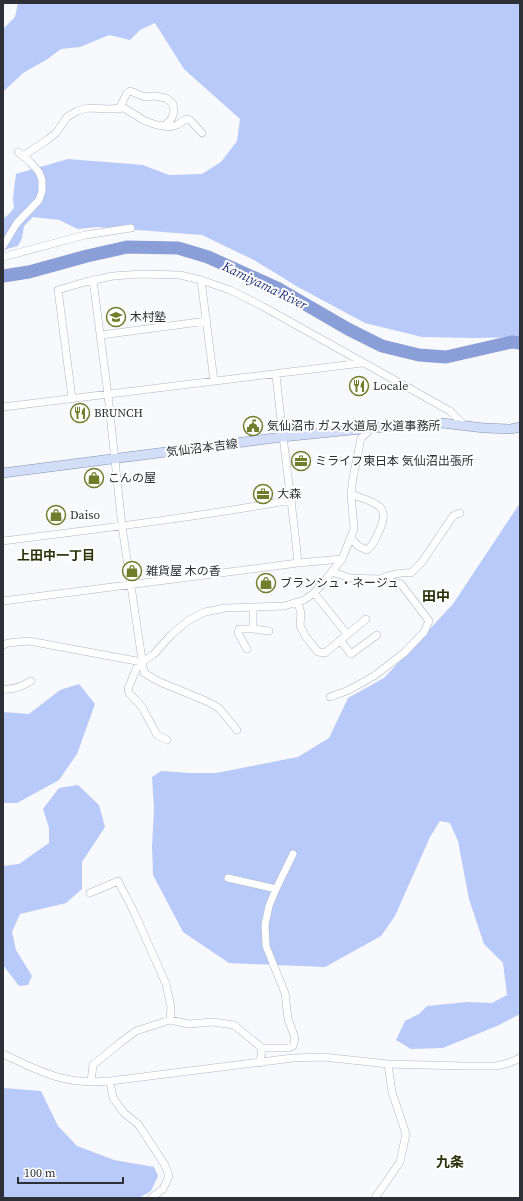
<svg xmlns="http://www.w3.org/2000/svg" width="523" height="1201" viewBox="0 0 523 1201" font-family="'Source Serif 4','Noto Sans JP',serif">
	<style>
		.forest { fill: #b8cafa }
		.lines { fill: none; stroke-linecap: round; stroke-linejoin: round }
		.river { stroke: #8a9fd8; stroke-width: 13 }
		.minor-casing { stroke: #afb6c8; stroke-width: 8 }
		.major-casing { stroke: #8592b2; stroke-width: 10 }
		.minor { stroke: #fff; stroke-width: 7 }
		.major { stroke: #d2ddf8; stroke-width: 9 }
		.labels { text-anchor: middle; stroke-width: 4; stroke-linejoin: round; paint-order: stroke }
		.poi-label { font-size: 12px; fill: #2d3037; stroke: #fff; text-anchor: start }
		.street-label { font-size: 12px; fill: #2d3037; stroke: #fff }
		.water-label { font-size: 13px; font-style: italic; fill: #223478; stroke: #fff }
		.neighbourhood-label { font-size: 13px; font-weight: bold; fill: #2b320a; stroke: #fff }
		.quarter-label { font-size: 14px; font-weight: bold; fill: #2b320a; stroke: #fff }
	</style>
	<rect width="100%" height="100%" fill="#f8f9fd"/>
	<path class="forest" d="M18,3H520V337L474,338L422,337L365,323L298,287L254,260L202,235L98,227L78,229L59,220L33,217L24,226L22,238L18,246L3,250V219L9,214L14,208L13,198L16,174L68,159L143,165L169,175L202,174L221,162L237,141L240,119L184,69L155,23L140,30L130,40L109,35L80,47L61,49L46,60L23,73L3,92V29L15,17Z
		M520,503V1014L499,1025L443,1048L411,1049L396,1040L405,1021L419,1014L427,1006L467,1002L492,1003L507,995L503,963L484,944L469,899L458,841L450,823L440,821L430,837L395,916L381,936L325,967L229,963L183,932L153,875L152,846L154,809L152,777L161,771L190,773H216L298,757L329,738L348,698L384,678L453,604Z
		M79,684L95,704L77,754L59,780L17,803H3V712L29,714L60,690Z
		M78,785L99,805L105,827L82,862V889L66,903L20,914L12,932L16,950L32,976L28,985L19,986L3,965V866L19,864L49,843V828L43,809L59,788Z
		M3,1088L41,1091L58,1126L77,1146L114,1160L154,1167L158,1176L151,1191L139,1198H3Z"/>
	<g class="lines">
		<path class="river" d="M3,276L29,272L87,256L127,247L178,248L208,257L279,289L348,329L382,346L419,355L446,357L512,342L520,343"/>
		<defs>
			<path id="minor" d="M119,109L127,93L130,91L145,97L154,96L166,98L173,104L174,111L172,118L165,126
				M23,156L47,140L56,133L67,117L77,111L88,108L108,109L124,108L145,121L157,125L170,127L177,125L186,119L190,120L202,133
				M3,246L17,223L39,200L42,191V180L39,172L30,162L18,152
				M3,257L85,235L131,228
				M93,280L108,395L122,526L144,673L160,682L206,701L219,708L237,730
				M201,280L214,381
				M101,335L207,321
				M276,374C282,437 292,500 298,563
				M72,398L58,290L85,282L113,276L141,274L180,275L201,280L230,290L262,306L450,411L464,425
				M3,407L362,363
				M351,494C370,502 392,503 380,529C376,537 374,545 367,550L358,546L351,538
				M3,541C99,529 196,517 292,500
				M380,579C390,575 400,572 411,573L422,562L453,516L460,513
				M314,593L347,634
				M3,601L298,563L342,559
				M298,603L301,613L300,626L306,637L318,652L325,653L366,619
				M253,629V607
				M340,640L351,654L377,635
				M3,645L8,643L29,641L142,662L153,655L172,634L189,620L205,612L225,608L284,606L304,600L314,593L323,583L342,559L354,529L351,494L353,478L361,438L372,428
				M247,649L238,633L239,629H253L269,631
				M139,662L128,689L129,693L142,707L157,735L167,740
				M3,689C13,690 23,686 31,681
				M330,697L349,690L374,676L404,653L424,632L429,621L401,584L379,579L350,578L332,572
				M228,878L276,889L293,854
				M90,893L118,881L134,912L166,984L171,1007L170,1020
				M262,1048H288L293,1046L295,1038L288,1019L285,993L266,946L265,925L269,906L276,889
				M3,1054C42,1073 66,1085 110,1081L293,1058L323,1057L388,1064L464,1066H496L509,1063L520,1058
				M110,1081L113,1098L124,1113L138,1124L165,1165L169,1176L163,1189L151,1198
				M91,1082L93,1065L121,1042L136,1031L170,1020L189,1024L213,1022L234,1025L262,1048L260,1063
				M375,1198L400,1162L406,1134L392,1092L388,1064"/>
			<path id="major" d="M3,473L282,437L372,428L442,423L484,428L511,429L520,427"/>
		</defs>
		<use href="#minor" class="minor-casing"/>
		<use href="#major" class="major-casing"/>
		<use href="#minor" class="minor"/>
		<use href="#major" class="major"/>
	</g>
	<defs>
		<symbol id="school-ring" viewBox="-11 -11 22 22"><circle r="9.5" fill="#fff" stroke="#707e2c" stroke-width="1.5"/><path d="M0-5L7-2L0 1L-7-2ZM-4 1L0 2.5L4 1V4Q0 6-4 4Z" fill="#707e2c"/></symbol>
		<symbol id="restaurant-ring" viewBox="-11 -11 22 22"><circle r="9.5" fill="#fff" stroke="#707e2c" stroke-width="1.5"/><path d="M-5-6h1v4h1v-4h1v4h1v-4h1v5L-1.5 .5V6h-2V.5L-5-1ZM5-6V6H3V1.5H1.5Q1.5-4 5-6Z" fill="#707e2c"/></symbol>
		<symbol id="civic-ring" viewBox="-11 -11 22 22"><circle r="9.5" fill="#fff" stroke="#707e2c" stroke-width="1.5"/><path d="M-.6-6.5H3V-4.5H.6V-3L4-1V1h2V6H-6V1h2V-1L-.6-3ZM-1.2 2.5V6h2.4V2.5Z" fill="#707e2c"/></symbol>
		<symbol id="office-ring" viewBox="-11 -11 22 22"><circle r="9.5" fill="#fff" stroke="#707e2c" stroke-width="1.5"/><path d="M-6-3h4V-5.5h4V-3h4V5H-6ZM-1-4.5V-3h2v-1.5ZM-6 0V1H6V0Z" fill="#707e2c"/></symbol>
		<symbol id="shop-ring" viewBox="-11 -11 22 22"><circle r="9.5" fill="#fff" stroke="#707e2c" stroke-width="1.5"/><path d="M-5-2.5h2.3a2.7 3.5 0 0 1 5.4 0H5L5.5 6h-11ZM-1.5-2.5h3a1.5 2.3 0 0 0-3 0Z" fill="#707e2c"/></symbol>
	</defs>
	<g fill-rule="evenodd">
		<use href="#school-ring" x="105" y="306" width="22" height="22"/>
		<use href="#restaurant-ring" x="348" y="375" width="22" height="22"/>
		<use href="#restaurant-ring" x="69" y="402" width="22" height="22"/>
		<use href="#civic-ring" x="242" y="415" width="22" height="22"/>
		<use href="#office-ring" x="290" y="450" width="22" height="22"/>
		<use href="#shop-ring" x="83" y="467" width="22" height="22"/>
		<use href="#office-ring" x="252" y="483" width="22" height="22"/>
		<use href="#shop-ring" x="45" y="504" width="22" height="22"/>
		<use href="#shop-ring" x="121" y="560" width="22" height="22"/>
		<use href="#shop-ring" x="255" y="572" width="22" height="22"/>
	</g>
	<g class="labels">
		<g class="poi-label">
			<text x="130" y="321">木村塾</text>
			<text x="373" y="390">Locale</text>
			<text x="94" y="417">BRUNCH</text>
			<text x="267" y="430">気仙沼市 ガス水道局 水道事務所</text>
			<text x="315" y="465">ミライフ東日本 気仙沼出張所</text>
			<text x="108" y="482">こんの屋</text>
			<text x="277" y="498">大森</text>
			<text x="70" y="519">Daiso</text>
			<text x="146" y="575">雑貨屋 木の香</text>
			<text x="280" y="587">ブランシュ・ネージュ</text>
		</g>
		<g class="street-label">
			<text transform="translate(202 448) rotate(-7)" y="4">気仙沼本吉線</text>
		</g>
		<g class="water-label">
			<text transform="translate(265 285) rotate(26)" y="5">Kamiyama River</text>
		</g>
		<g class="neighbourhood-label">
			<text x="56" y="560">上田中一丁目</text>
		</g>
		<g class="quarter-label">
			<text x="436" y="601">田中</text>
			<text x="450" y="1167">九条</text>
		</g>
	</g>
	<rect width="523" height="1201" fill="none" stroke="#2d3037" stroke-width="8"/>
	<path d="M18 1177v6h105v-6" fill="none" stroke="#2d3037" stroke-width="2"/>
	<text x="24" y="1177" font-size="12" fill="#2d3037" stroke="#ffffff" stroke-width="3" paint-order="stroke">100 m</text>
</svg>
